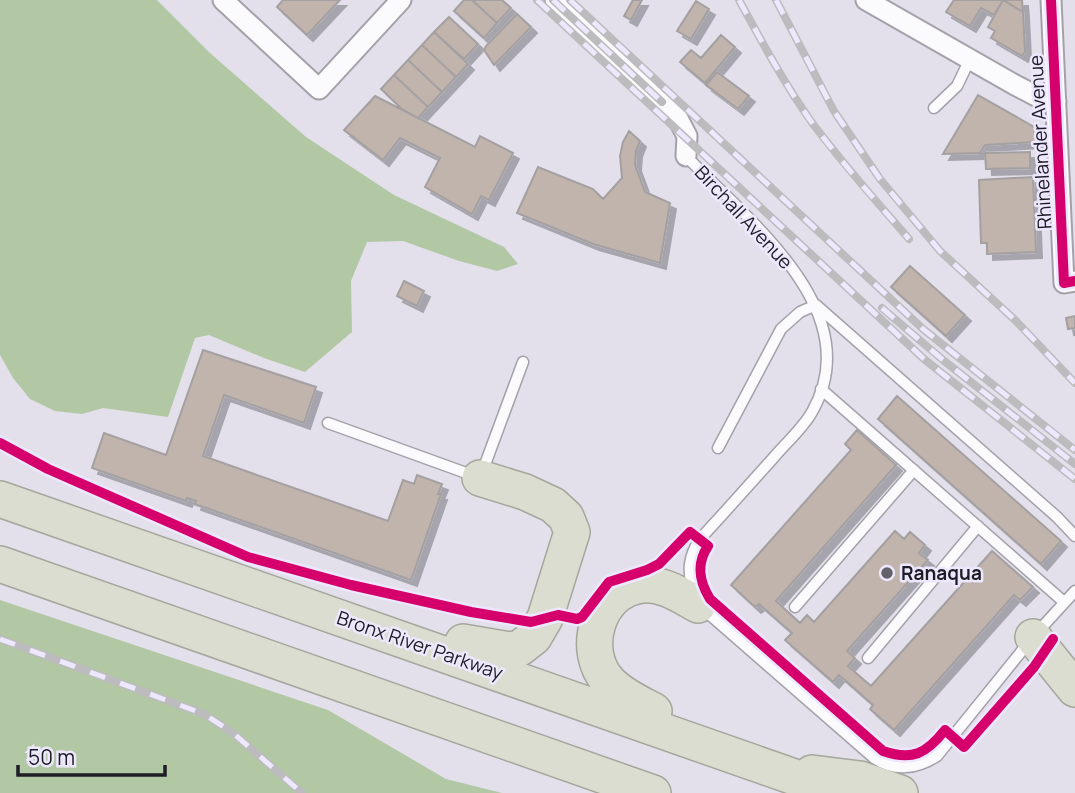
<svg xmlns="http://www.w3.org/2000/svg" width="1075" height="793" viewBox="0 0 1075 793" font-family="Manrope,sans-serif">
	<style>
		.forest { fill: #b2c7a4 }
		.building { fill: #c0b4ac; stroke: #a4a0a2; stroke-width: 2; filter: url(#shadow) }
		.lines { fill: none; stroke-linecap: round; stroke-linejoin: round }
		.lane-casing { stroke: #a4a1aa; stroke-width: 13 }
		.street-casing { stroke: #a4a1aa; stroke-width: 23 }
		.highway-casing { stroke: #a5a79d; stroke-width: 38 }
		.lane { stroke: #fbfafc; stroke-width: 10 }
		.street { stroke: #fbfafc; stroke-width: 19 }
		.highway { stroke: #daddd0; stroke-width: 35 }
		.rail-casing { stroke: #bcbbbe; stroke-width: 8 }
		.rail { stroke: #eee8fe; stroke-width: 5; stroke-dasharray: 16; stroke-linecap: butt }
		.cycleway-casing { stroke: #eee8fe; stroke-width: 15 }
		.cycleway { stroke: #d6006c; stroke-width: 10 }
		.poi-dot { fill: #63616a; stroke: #eee8fe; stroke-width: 2.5 }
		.labels { text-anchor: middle; stroke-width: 5; stroke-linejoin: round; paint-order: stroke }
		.street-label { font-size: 19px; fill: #1e1c24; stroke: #eee8fe }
		.poi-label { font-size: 19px; font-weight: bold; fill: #1e1c24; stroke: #eee8fe; text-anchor: start }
	</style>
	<defs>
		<filter id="shadow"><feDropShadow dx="6" dy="6" stdDeviation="0" flood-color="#0004"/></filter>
	</defs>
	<rect width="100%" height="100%" fill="#e3e0eb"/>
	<path class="forest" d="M0,0H157L210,53L306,137L394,195L504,247L518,264L497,271L459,261L403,241L367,242L351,281L352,332L305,372L264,358L209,335L195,338L168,417L103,408L82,414L55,411L30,399L13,378L0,355Z
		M0,600L328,710L446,779L502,793H0Z"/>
	<path class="building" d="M283,0H340L307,35L277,7Z
		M464,0H472L497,23L484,38L454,11Z
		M472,0H502L511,8L497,23Z
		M633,0H642L631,20L624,16Z
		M954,0H1003L994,15L981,8L970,26L946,12Z
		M1002,0H1022L1023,12L1003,0Z
		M1003,0L1023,12L1025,52L1022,56L991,38L995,31L988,27Z
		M696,1L709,9L691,39L677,31Z
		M517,14L531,27L494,65L484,50L486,46Z
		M449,17L478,44L464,59L434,32Z
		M434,32L468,64L456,77L422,45Z
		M721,35L735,47L705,83L680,62L691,50L701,58Z
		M422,45L456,77L442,92L408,60Z
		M408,60L442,92L428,107L394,75Z
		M717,72L749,96L738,109L706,85Z
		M394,75L428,107L418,118L403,110L381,89Z
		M978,95L1036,128L1037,142L985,145L980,153L943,154Z
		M375,96L475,147L480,136L513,153L489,200L481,196L472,214L425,187L440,158L400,138L383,160L344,130Z
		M629,131L640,141L636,151L635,165L645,192L670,203L660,263L593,244L517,213L538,167L593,189L603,199L622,178L620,156L623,142Z
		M1030,152V168L986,169L985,153Z
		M1033,177L1036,252L987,254V243H981L979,180Z
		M910,266L965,315L946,336L891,287Z
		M404,281L424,291L417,306L397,296Z
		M1075,316V328L1068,329L1066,318Z
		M203,350L316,387L304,423L224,395L203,456L388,521L403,480L414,484L417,475L442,484L438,494H441L411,580L195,504L196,501L187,498L186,501L92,468L104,433L166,455Z
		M897,396L1061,541L1041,564L878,419Z
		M857,430L896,465L776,601L800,623L807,615L814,622L895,531L904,539L910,532L925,545L919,553L928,560L847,651L855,658L848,666L871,686L992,551L1033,587L1020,600L1014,595L894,730L870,709L873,705L839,675L833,682L785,640L792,633L759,604L755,607L731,585L851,450L845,444Z"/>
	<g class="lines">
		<defs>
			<path id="lane" d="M934,108L957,86L969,61
				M686,156C746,219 870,311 812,412C803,428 787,442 775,456C750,484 725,512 700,539C688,557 687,572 694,592
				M821,389L1064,602
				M328,423L480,478L523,362
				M718,448L781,329L800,312L816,305L1057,517L1075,536
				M795,607L914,470
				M702,608L874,758C895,772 917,769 937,756L1033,637L1075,591
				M868,658L978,526"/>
			<path id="street" d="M223,0L319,89L401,0
				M555,0L676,115L687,136L686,156
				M866,0L1015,85L1042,99L1056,101
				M1051,0L1064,283L1075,281"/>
			<path id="highway" d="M0,499L840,793
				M0,564L653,793
				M1033,637L1075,689
				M463,642L510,650L520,648L534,637L545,618L572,532L566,517L553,505L525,492L480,478
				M654,711C639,703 621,695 609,682C580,651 597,590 642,585C663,583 680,595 698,605
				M812,773L860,779L900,793"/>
		</defs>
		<use href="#lane" class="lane-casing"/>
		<use href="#street" class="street-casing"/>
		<use href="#highway" class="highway-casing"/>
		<use href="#lane" class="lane"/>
		<use href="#street" class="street"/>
		<use href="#highway" class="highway"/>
		<defs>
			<path id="rail" d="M537,0L924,359L1075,479
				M553,0L662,102
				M570,0L923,329L1075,450
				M739,0C762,42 785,85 813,124C843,164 876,201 909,239
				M776,0L834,111L880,179L940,251L1015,320L1075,383
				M882,308L943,360L1075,464
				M0,639L204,714L233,733L302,793"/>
		</defs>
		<use href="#rail" class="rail-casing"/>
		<use href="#rail" class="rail"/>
		<defs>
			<path id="cycleway" d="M1051,0L1064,283L1075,281
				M0,443L48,469L248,557L351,585L471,612L531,622L558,615L577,619L582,617L609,582L647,570L659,564L690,532L708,546C696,564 699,581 710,599L883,751C912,761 926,754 945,730L964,747L1034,667L1053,639"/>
		</defs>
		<use href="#cycleway" class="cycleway-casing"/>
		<use href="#cycleway" class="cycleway"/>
	</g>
	<circle class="poi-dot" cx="887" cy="573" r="7"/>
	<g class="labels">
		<g class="street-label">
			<text transform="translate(1040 142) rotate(-93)" y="7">Rhinelander Avenue</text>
			<text transform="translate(744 217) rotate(47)" y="7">Birchall Avenue</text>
			<text transform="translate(420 645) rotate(19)" y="7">Bronx River Parkway</text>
		</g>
		<g class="poi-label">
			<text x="901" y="580">Ranaqua</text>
		</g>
	</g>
	<path d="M18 765v10h147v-10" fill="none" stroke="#1e1c24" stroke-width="3.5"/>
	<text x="28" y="765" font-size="21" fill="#1e1c24" stroke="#eee8fe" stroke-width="5" paint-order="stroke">50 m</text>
</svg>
